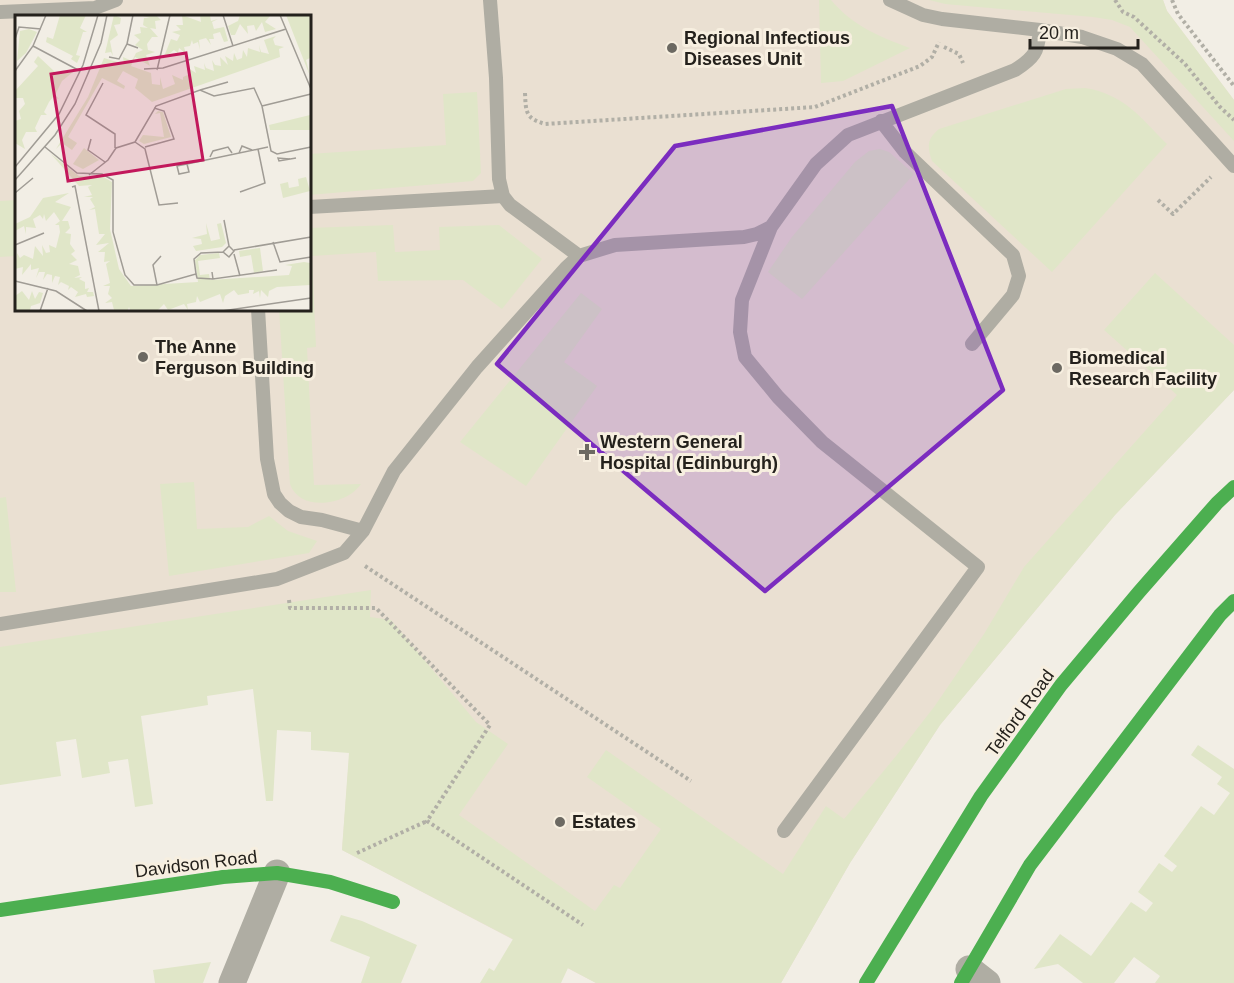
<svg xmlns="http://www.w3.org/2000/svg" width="1234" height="983" viewBox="0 0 1234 983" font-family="Helvetica,sans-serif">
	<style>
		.medical { fill: #eae0d2; fill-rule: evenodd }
		.green { fill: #e0e6c8 }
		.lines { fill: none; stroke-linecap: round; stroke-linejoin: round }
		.path { stroke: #b1afa6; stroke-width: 4; stroke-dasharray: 3 3; stroke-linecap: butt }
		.lane { stroke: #afada3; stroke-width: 14 }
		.street { stroke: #afada3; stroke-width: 27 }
		.fast { stroke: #4caf50; stroke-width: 14 }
		.marked { fill: #7b2cbf; fill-opacity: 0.2; stroke: #7b2cbf; stroke-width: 4.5; stroke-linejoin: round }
		.poi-dot { fill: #6c6962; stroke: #f7efe0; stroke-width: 2 }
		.labels { text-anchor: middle; stroke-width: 6; stroke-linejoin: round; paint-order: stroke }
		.poi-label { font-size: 18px; font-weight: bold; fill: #24211c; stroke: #f7efe0; text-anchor: start }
		.street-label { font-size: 18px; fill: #24211c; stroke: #f7efe0 }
		.inset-road { fill: none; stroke: #a09c95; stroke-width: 1.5 }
		.view { fill: #c2185b; fill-opacity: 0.15; stroke: #c2185b; stroke-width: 3 }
		.inset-edge { fill: none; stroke: #24211c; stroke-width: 3 }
	</style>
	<rect width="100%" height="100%" fill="#f2eee5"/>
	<path class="medical" d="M0,0H1163L1167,11L1234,100V390L1115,515L940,725L850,863L781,983H596L342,850L359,628L0,682ZM16,16H309V309H16Z"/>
	<path class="green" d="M819,0H831C853,26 880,37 910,48L843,81L821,83Z
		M929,0H1163L1167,11L1234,100V141L1130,27L1112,20L1093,17L945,4Z
		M1085,88C1124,94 1141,118 1167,144L1052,272L932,161C927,146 927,139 939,129L1066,89Z
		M477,92L481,173L473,181L309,195V154L446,145L443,94Z
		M880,149L889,152L914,174L802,299L768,272L792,237L855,162L869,151Z
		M16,200V256L0,257V201Z
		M393,225L395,252L440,250L439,227L499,225L542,259L502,309L463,280L378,281L376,252L312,256L316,347L307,348L314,485L361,484C347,505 300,513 290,484L279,309H309V228Z
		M1155,273L1234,345V390L1115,515L940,725L850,863L781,983H596L568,968L561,983H480L489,968L494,971L513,939L342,850L349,753L311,750V732L277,730L273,801H266L253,689L207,696L208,705L141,716L153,804L135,807L128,759L108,762L110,773L82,778L76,739L56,742L61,776L0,785V647L371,590L370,617L391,620L476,722L508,744L459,815L595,911L614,885L620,888L661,829L587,777L606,750L783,874L826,806L844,819L896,756L934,707L984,634L1024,567L1177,395L1104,330Z
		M581,293L602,309L564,362L597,386L526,486L460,442Z
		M194,482L197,529L248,527L269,516L288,531L317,541L309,553L169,576L160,484Z
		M6,497L16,592H0V498Z
		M1198,745L1234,769V983H1155L1160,976L1134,957L1114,983H1083L1058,964L1034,969L1060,934L1091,956L1131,902L1146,912L1153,903L1138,892L1159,863L1172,872L1177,866L1164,856L1201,806L1214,815L1230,793L1217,784L1222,777L1191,755Z
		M341,915L362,921L417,945L401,983H361L370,957L330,941Z
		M211,962L203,983H155L153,970Z"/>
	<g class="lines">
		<path class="path" d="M1115,0L1123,12L1134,17L1185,64L1220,107L1234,120
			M1172,0L1178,14L1234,86
			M944,47L959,54L963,63
			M525,93C526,112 525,118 545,124L815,107L920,66L932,57L939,42
			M1158,200L1173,214L1211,177
			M365,566L691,781
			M289,600L290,608H376L490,725L427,821L583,925
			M357,853L427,821"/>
		<path class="lane" d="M490,0L496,78L499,179L503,196L510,205L579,256
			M890,0L923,15L942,19L1040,30L1082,37L1117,49L1142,64L1234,166
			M0,12L95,8L116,0
			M881,121L905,152L1013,255L1019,276L1013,295L972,344
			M309,207L503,196
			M771,227L742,300L740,332L745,357L778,397L822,442L978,567L784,831
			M258,309L267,459L274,494L280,503L289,511L301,517L322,520L363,531
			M0,624L277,579L344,553L363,531L394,471L477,367L566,268L579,256L615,245L744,237L757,234L771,227L816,164L848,135L1015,70C1034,58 1038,52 1040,30"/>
		<path class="street" d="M969,969L987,983
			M232,983L277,873"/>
		<path class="fast" d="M0,910L223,877L277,873L330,882L393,902
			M866,983L981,796L1061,685L1139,592L1217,503L1234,487
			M961,983L1030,865L1220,615L1234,601"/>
	</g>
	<path class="marked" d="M892,106L1003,390L765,591L497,364L675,146Z"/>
	<g class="poi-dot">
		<circle cx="672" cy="48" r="6"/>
		<circle cx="143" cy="357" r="6"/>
		<circle cx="1057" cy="368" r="6"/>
		<path d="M584 443h6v6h6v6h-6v6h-6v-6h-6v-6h6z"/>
		<circle cx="560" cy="822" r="6"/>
	</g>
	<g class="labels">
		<g class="poi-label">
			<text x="684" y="44">Regional Infectious<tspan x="684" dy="21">Diseases Unit</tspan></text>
			<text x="155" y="353">The Anne<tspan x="155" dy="21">Ferguson Building</tspan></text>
			<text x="1069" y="364">Biomedical<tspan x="1069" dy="21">Research Facility</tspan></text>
			<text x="600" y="448">Western General<tspan x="600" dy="21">Hospital (Edinburgh)</tspan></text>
			<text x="572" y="828">Estates</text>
		</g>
		<g class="street-label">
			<text transform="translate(1020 713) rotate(-54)" y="6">Telford Road</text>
			<text transform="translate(196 864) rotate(-7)" y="6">Davidson Road</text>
		</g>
	</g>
	<g transform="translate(15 15)">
		<rect width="296" height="296" fill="#f2eee5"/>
		<path d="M45,0H71L65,13L72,17H68L61,40L65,41L62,48L56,44L58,41L31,27L32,22L38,24ZM99,0L106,3L105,9L99,10L103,20L95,26L98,41L96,37L90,38ZM124,0H141L146,5L140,6L141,14L135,13L143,22H137L132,29L133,35L140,37L131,40L135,51L120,42L116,51L136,58L137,69L145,70V62L148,74L160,69L157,60L168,65V62L175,59L173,53L181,58L179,51L190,55L189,48L191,53L199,56L197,45L200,50L206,51L205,42L213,50L210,41L218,46L219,38L222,45L227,43L228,35L232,42L233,33L245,37L244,30L246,37L254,39L249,25L261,21L258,24L260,30L269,32L264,34L265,42L137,87L120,73L123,64L108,56L102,66L110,71L109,74L87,63L53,122L62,128L57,135L47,128L41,134L73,82L89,43L109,49L108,42L117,46L121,38L128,35L120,30L125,25L119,20L126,18L125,12L133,13L128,10L129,3H135ZM167,0L186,7L185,0H195L196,6L203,4L197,7L199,14L209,12L213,26L209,27L205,17L198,19L199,24H194L196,30L191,23L184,25L185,35L183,27L178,29L177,25L175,31L169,32L171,39L164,33L163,38L159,35L148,44L156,24L162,26L165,20L157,17L166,15L161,10H168ZM225,0L255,1L250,7L261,14L250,17L247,7L241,16L239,10L232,11L233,19L225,9L220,20H216L213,11L223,6ZM271,0H295V43L291,45L295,61ZM14,14L22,17L11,38L2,46L5,16ZM23,41L40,57H58L47,66L40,80L44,84L38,82L34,87L29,97L32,100H26L20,113L22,117H11L7,125L10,134L0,128V106L6,104L4,96L10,89L8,83H0V76L23,51L19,47ZM143,96L148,97L156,122L129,129L124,126L128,120L149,122L145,98L140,99ZM295,100V115H255L254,110ZM69,133L84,145L68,154L58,149ZM36,139L64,161H87L97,167L95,214L104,254L116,271L183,267L180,245L185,240L204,238L205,243L183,246L185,260L194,259L195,265L274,260L277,251L270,250L289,247L295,248V270L262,272L254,276L253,282L246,275L245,283L244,276L238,279L239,275H234V278L223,280L219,275L210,281L208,288L205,279L185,287L182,281L181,287L172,289L173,295L169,289L153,295L149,289L143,295H115L114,292L113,295H99L97,287L90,288L97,283L93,279L95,271H88L95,268L91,249L95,246L89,247L90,237H83L94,228L81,230L90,219H84L80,194L74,195L80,192L75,184L78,182H69L77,180L73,172L77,170L64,171ZM291,162L295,176L268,183L265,169L273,167L274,173L284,171L283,164ZM54,178L40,187L56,192L47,206H53L55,213L50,218L56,219L55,229L60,236L56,239L62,245L54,249L63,251L65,260L59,263L67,262L64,264L70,267V274L74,273L72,277H78L79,281L72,282L71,279L60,282L63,277L56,272L53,275L54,271L46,267L43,270L45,262L40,261L37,268V260L32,259L28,265L30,257H24L21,263L24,253L16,255V249L7,260L8,252L0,254L2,238L5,243L9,240L18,244L20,231L28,241L27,230L31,238L35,237L34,230L41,233L45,217L44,210H40L45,206L39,197L31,206L29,199L28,204L25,200L18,204L21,213L11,212V219L9,211L0,216V209L15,202L28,183ZM191,208L196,226L205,224L202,209L206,208L211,228L207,232L181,236L178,231L187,229L186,224L177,223L192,219ZM245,233L248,256L239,258L236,240L225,242L224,236ZM7,276L14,285L17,276L20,284L24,277L28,278L25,288L16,291L15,295H0V281Z" fill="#e0e6c8"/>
		<path class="inset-road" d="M208,0L218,31M265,0L296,74M0,24L4,12L26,14M112,29L118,0M18,31L65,56M94,42L104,44L112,29L123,33M129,54L148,53L271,14M142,55L155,0M0,56L18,31L31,0M88,68L71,100L100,119V133M185,75L213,67M247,91L296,79M76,124L73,135L90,147M120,127L130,134L144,190L163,188M30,132L62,158L87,159L98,165V217L110,260L119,270H142L181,259L179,244L186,238L208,237L214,242L219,236L214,231L208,237M130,132L159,124L149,96L139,93M224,138L227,131L237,135M195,142L198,136L213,132L217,138M275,144L263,143L264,146L281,143M172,149L253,132M172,149L174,157L164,159L162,151ZM0,152L44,99L68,50L83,0M74,160L93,145L101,133L120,127L141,91L185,75L199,81L239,73L247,91L256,136L262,139L296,132M0,165L40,120L60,89L86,28L92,0M57,172L60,171L84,296M225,177L250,168L243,134M0,178L18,163M209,205L214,231M258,227L265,247L296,242M0,230L29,218M219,235L296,222M219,239L225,261M197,257L198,264L262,255M181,259L182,263L198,264M0,266L41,276L72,296M142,270L138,250L146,241M25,296L33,273M207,296L296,283"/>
		<path class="view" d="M171,38L188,145L53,166L36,59Z"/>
		<rect width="296" height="296" class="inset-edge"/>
	</g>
	<path d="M1030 39v9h108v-9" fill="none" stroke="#24211c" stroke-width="3"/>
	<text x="1039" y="39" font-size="18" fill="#24211c" stroke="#f7efe0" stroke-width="4.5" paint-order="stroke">20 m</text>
</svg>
